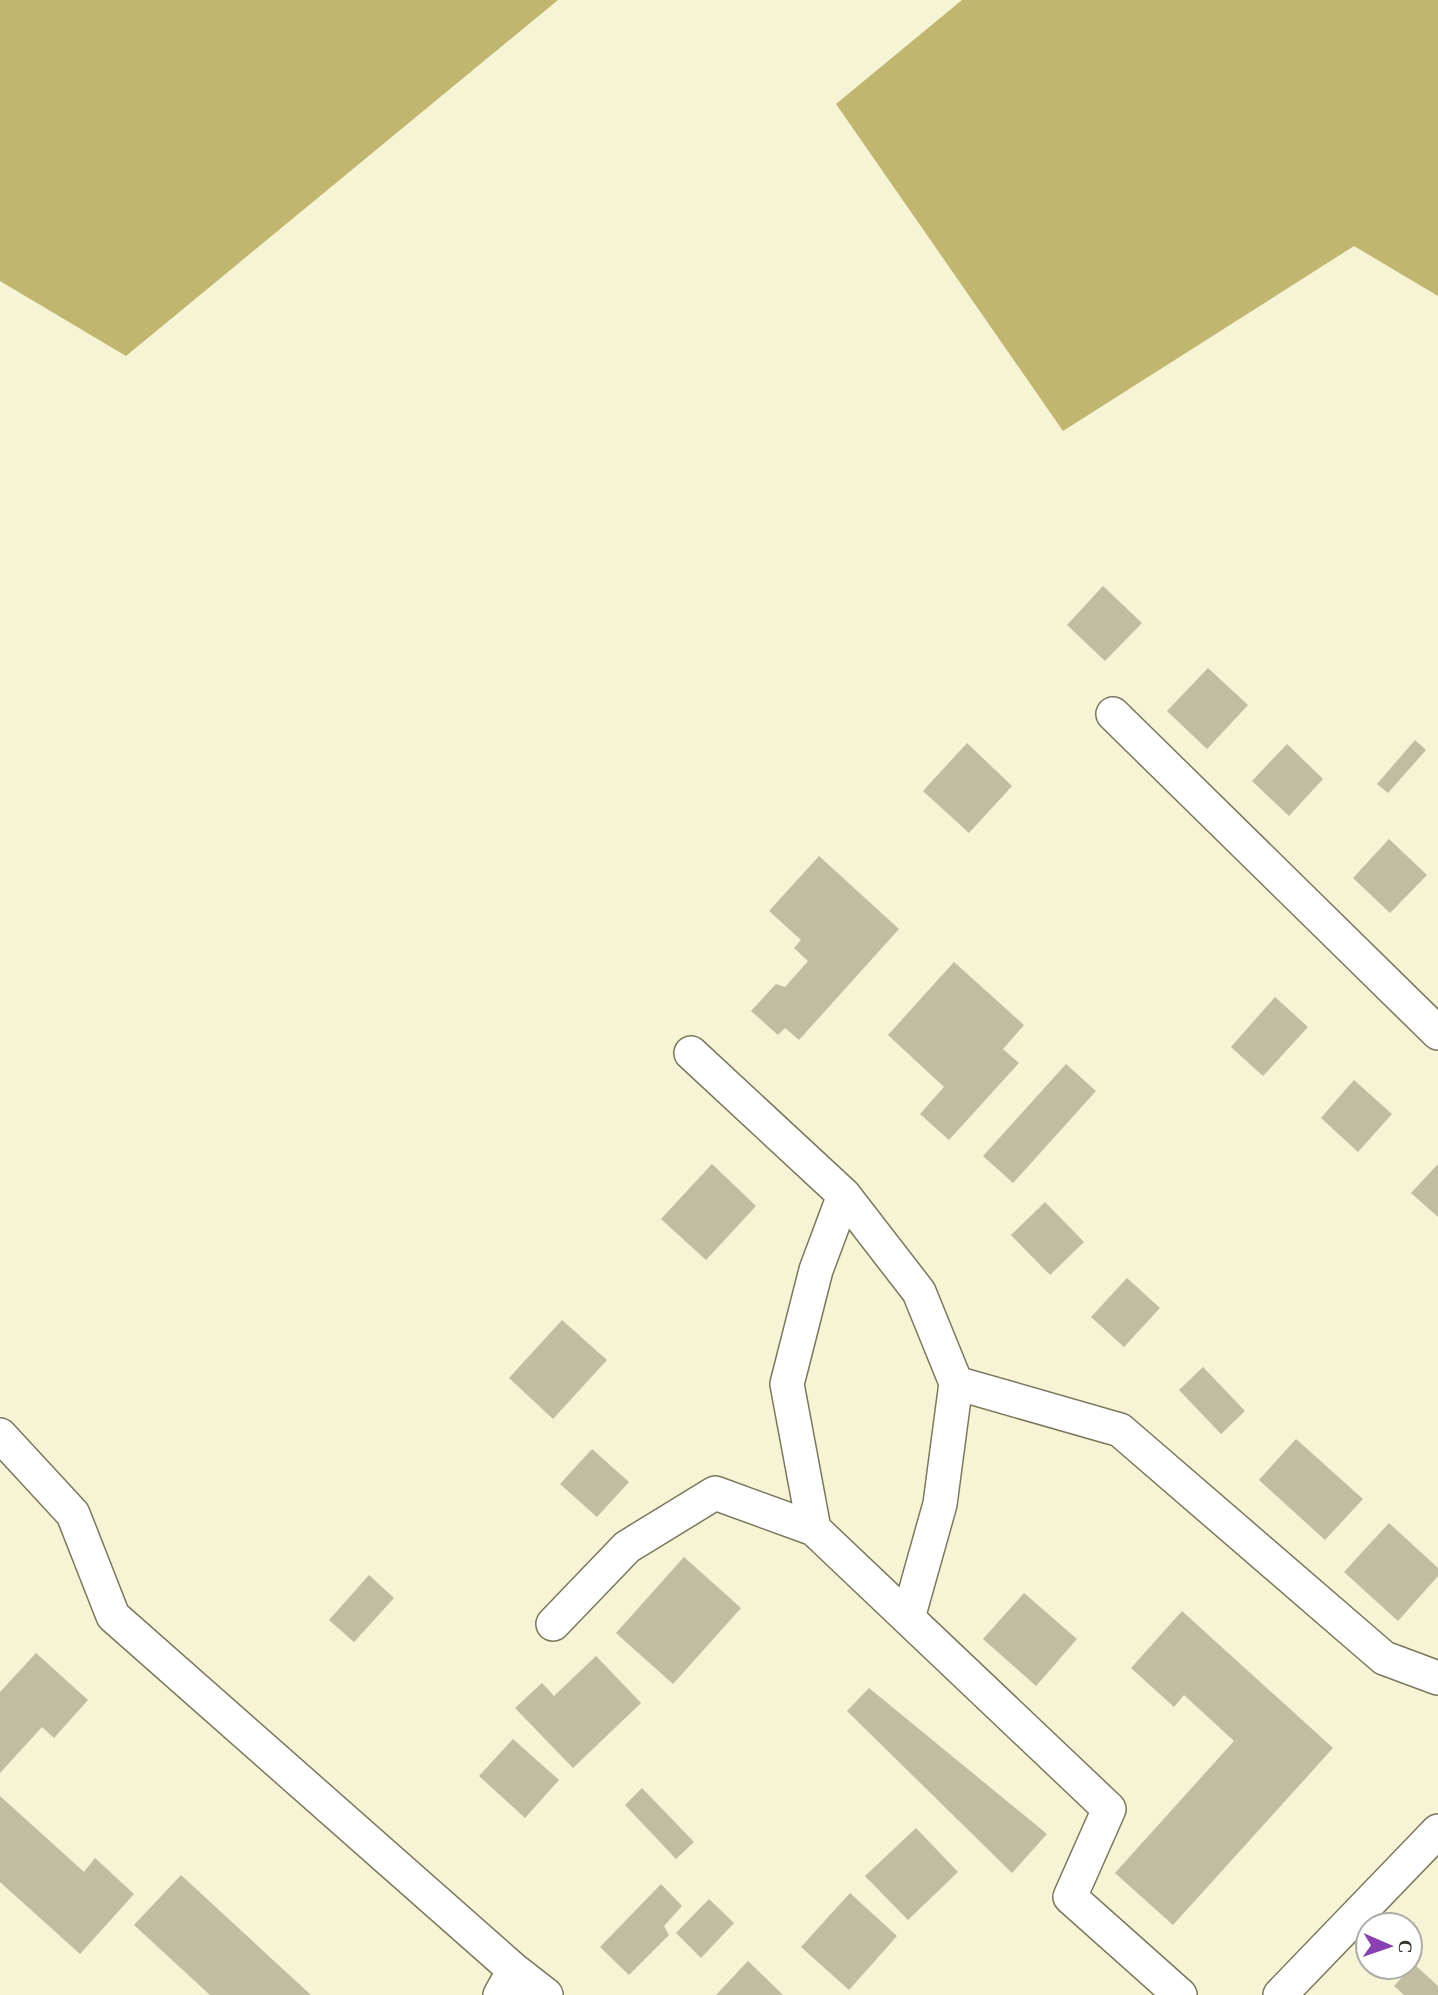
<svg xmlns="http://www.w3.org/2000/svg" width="1438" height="1995" viewBox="0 0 1438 1995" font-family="'Times New Roman',serif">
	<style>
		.forest { fill: #c0b670 }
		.building { fill: #c1bda0 }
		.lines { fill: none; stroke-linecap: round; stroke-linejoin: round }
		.minor-casing { stroke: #7b775c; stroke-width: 36 }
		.minor { stroke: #fff; stroke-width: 33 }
	</style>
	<rect width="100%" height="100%" fill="#f7f3d5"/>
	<path class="forest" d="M0,0H558L126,356L0,281Z
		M962,0H1438V296L1354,246L1063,431L836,104Z"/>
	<path class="building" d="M1103,586L1142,623L1105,661L1067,625Z
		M1208,668L1248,705L1207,749L1167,711Z
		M1415,740L1426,750L1388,793L1377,784Z
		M967,743L1012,786L969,833L923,791Z
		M1287,744L1323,779L1289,816L1252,781Z
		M1389,839L1427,875L1390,913L1353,878Z
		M819,856L899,929L799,1040L785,1028L778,1035L751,1011L776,984L785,987L808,961L794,948L801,940L769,911Z
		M954,962L1024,1025L1003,1049L1019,1063L949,1140L920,1114L944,1087L888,1035Z
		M1275,997L1308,1027L1263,1076L1231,1047Z
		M1066,1064L1096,1091L1013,1183L983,1156Z
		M1354,1080L1392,1114L1358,1152L1321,1118Z
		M712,1164L756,1206L706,1260L661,1219Z
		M1438,1164V1217L1411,1193Z
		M1045,1202L1084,1242L1050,1275L1011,1235Z
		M1127,1278L1160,1308L1124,1347L1091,1317Z
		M562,1320L607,1360L553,1419L509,1378Z
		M1203,1367L1245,1411L1221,1434L1179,1390Z
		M1296,1439L1363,1499L1325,1540L1259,1480Z
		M592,1449L629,1482L597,1517L560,1484Z
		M1389,1523L1438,1568V1576L1398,1621L1344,1572Z
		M684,1557L741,1608L673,1684L616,1633Z
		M369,1575L394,1598L354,1642L329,1620Z
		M1024,1593L1077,1639L1036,1686L983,1639Z
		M1182,1611L1333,1748L1173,1925L1115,1873L1234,1741L1184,1695L1174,1707L1131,1668Z
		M36,1653L88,1700L54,1738L42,1727L0,1773V1692Z
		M596,1656L641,1703L573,1768L515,1708L542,1683L554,1696Z
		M869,1688L1047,1834L1012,1873L847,1711Z
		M513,1739L559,1780L525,1818L479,1776Z
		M642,1788L694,1842L676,1859L625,1805Z
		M0,1796L84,1872L95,1858L134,1894L80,1954L0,1882Z
		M916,1828L958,1872L908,1920L865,1876Z
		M181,1875L311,1995H210L134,1925Z
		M661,1884L682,1906L664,1926L669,1935L629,1975L600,1947Z
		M850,1893L897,1936L849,1990L801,1947Z
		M709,1899L734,1923L701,1958L676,1933Z
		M748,1961L783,1995H716Z
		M1414,1964L1438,1986V1995H1404L1394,1986Z"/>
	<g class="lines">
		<defs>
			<path id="minor" d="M1113,714L1438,1033
				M691,1053L844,1195L816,1270L787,1384L814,1529
				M844,1195L919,1292L956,1383L940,1504L908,1618
				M956,1383L1120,1430L1384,1658L1438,1678
				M0,1435L73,1514L113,1616L514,1970L500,1995
				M553,1624L627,1547L715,1493L814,1529L1109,1809L1070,1897L1180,1995
				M514,1970L546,1995
				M1280,1995L1438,1831"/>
		</defs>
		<use href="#minor" class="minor-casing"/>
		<use href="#minor" class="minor"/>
	</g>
	<g transform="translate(1389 1946) rotate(92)"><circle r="33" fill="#ffffff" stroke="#adaca7" stroke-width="2"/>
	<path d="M0-5L12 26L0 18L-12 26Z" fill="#8940b2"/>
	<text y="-10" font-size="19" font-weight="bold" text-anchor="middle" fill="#313024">С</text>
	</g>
</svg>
